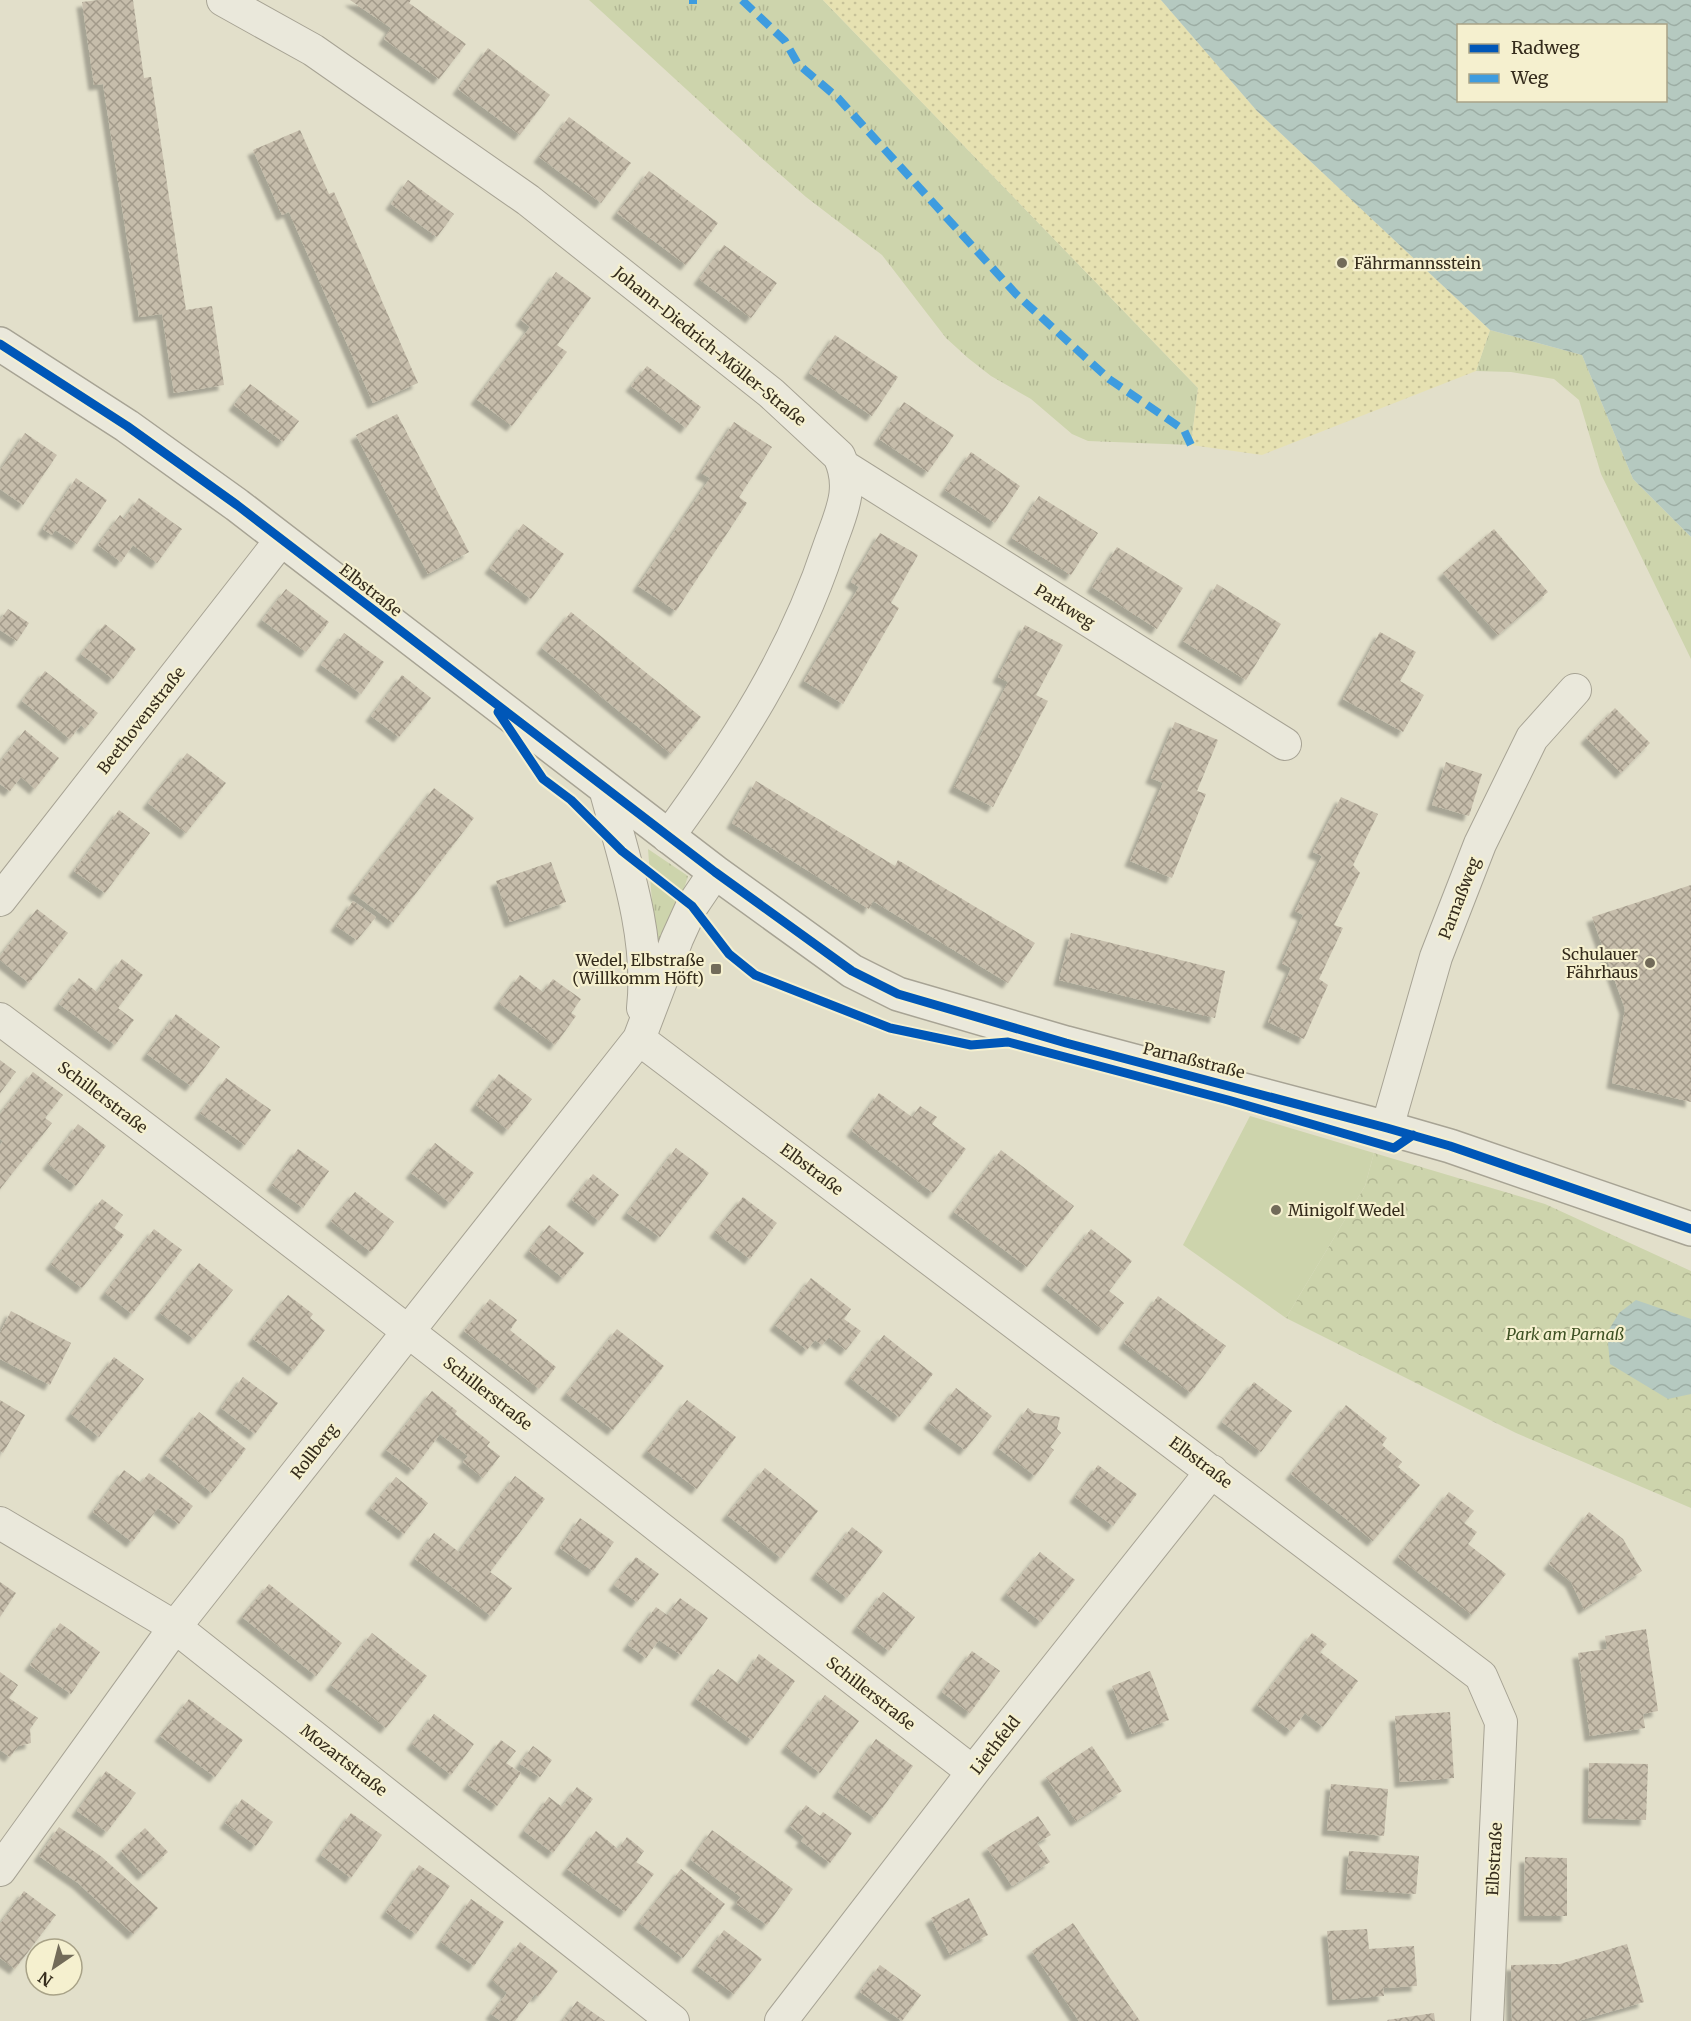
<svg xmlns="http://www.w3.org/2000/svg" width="1691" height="2021" viewBox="0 0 1691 2021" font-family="Merriweather,serif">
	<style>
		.grass { fill: url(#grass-tufts) }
		.sand { fill: url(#sand-dots) }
		.park { fill: url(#park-crowns) }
		.garden { fill: #cdd4ac }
		.water { fill: url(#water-waves); fill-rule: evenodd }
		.building { fill: url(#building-cross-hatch); filter: url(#shadow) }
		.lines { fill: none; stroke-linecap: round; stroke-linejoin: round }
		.minor-casing { stroke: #a7a394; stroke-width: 34 }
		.tertiary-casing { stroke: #a7a394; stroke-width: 36 }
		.minor { stroke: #eae8db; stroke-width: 32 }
		.tertiary { stroke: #eae8db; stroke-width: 33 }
		.quiet { stroke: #3e9cdf; stroke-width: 8; stroke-dasharray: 15 8; stroke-linecap: butt }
		.cycleway-casing { stroke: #f5f0cf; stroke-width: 13 }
		.cycleway { stroke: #0057b8; stroke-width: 9 }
		.poi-dot { fill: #726b59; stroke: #f5f0cf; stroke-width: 2 }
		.labels { text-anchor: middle; stroke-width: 4.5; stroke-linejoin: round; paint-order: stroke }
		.poi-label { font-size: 16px; fill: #352c1c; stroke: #f5f0cf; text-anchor: start }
		.street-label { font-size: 16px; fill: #352c1c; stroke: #f5f0cf }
		.park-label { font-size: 16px; font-style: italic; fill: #3e5123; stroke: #f5f0cf }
	</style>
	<defs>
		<pattern id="grass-tufts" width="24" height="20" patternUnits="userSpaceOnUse" patternTransform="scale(1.5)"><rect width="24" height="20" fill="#cdd4ac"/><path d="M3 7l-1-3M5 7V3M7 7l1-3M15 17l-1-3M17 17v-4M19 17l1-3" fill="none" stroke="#b1b693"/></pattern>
		<pattern id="sand-dots" width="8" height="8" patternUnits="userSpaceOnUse" patternTransform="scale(1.5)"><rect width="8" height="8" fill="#e6e1b1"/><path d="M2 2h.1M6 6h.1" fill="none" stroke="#c6c198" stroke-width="1.8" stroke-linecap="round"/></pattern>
		<pattern id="park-crowns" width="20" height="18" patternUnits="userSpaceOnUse" patternTransform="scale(1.5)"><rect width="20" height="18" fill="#cdd4ac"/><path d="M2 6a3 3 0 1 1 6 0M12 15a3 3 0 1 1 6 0" fill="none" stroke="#b1b693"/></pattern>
		<pattern id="water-waves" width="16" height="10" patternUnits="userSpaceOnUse" patternTransform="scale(1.5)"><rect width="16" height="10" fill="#b5c9c0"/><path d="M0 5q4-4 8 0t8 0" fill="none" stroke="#9cada4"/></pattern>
		<pattern id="building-cross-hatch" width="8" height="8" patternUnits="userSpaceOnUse" patternTransform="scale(1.5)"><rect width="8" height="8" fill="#c6bdab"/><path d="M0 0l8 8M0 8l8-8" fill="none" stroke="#a29a8a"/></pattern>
		<filter id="shadow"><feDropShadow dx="-5.5" dy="5.5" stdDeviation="1.5" flood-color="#0004"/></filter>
	</defs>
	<rect width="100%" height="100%" fill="#e2dfca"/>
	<path class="grass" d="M589,0H823L1198,388L1191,445L1088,441L1072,434L1031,399L991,376L968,358L946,338L882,255L806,197L759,156Z
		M1490,330L1582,355L1633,479L1691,537V659L1601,474L1579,400L1554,379L1511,372L1476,371Z
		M648,849L688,876L673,924L662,949L654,929Z"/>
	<path class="sand" d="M823,0H1161L1257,111L1490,330L1476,371L1262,455L1191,445L1198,388Z"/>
	<path class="park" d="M1374,1153L1545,1204L1691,1271V1508L1516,1433L1286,1318L1365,1186Z"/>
	<path class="garden" d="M1250,1116L1374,1153L1365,1186L1286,1318L1183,1245Z"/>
	<path class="water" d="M1161,0H1691V537L1633,479L1582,355L1490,330L1257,111ZM1458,26H1666V100H1458Z
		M1636,1300L1691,1319V1394L1668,1399L1610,1364L1607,1333L1619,1313Z"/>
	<path class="building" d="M98,0H133L144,78L151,77L186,310L212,306L224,385L174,393L162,314L139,317L103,84L94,85L82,2Z
		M350,0H411L409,3L466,44L439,79L384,39L391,28Z
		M488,48L550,95L520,135L458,89Z
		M569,117L631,163L601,203L539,157Z
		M300,130L329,194L334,192L418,383L373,403L289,212L282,215L253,150Z
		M649,171L718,223L686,265L617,213Z
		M408,180L454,214L437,237L391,204Z
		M724,245L777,283L751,318L699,279Z
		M556,272L591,298L557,345L567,352L512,426L476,399L530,327L521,320Z
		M835,335L898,377L872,416L809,373Z
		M647,366L701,407L686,428L631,386Z
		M250,384L299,421L283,442L234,405Z
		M904,402L954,435L928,472L879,439Z
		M397,414L469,552L428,574L356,435Z
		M734,422L772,447L739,497L747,503L676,611L638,586L710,478L701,473Z
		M25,433L57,455L23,505L0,489V470Z
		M971,452L1020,486L995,523L945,490Z
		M76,478L107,500L77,544L55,530L52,535L43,529Z
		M1039,496L1098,533L1071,575L1012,538Z
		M139,498L182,529L157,563L133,545L121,562L98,545L120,515L124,519Z
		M523,524L564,554L531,599L490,568Z
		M1494,529L1548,592L1498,635L1443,573Z
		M880,533L918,555L891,603L899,608L843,704L804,681L859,587L851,582Z
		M1117,547L1183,588L1157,629L1092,587Z
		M1217,584L1281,624L1246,680L1183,641Z
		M286,589L329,622L306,652L262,620Z
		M8,609L29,623L17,641L0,630V620Z
		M571,612L701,717L671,754L542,648Z
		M105,624L136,649L113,679L81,654Z
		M1025,625L1063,645L1036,695L1048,701L993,807L954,787L1008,682L998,677Z
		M1380,632L1416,652L1400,681L1424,695L1403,732L1343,699Z
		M344,633L384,662L361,694L321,665Z
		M45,671L98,713L85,729L81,725L70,739L22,701Z
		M402,675L431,698L399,737L371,716Z
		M1615,708L1650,743L1621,773L1586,738Z
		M1175,722L1218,740L1197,791L1206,794L1172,878L1130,861L1163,783L1151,778Z
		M25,730L59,758L35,789L21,777L10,791L0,784V762Z
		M187,753L226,783L186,833L148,803Z
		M1446,762L1482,774L1469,816L1432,805Z
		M756,781L895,866L898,860L1035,943L1008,983L873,901L869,909L732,823Z
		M434,788L474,818L393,923L353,893Z
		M1341,797L1378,814L1353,865L1360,873L1334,925L1343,928L1319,979L1328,985L1304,1039L1268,1022L1291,968L1282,963L1303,915L1295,911L1322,856L1313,852Z
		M119,810L150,833L105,893L74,871Z
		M551,862L566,902L510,922L496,881Z
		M1691,885V1102L1612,1083L1625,1009L1592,917Z
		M353,901L376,917L357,940L336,926Z
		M37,909L68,933L29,983L0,960V956Z
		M1071,933L1225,971L1215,1018L1059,980Z
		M122,959L143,975L118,1008L134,1020L115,1045L59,1004L79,978L97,992Z
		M520,975L543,992L553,979L581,999L571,1013L576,1016L555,1045L499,1003Z
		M176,1014L220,1047L191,1086L147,1054Z
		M0,1060L16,1072L0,1093Z
		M33,1072L63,1095L45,1118L52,1123L0,1189V1145L3,1141L0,1139V1114Z
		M499,1074L532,1099L508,1130L476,1105Z
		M226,1078L271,1110L245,1145L200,1113Z
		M879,1093L912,1117L920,1106L937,1117L932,1124L966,1149L933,1193L852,1131Z
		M78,1124L106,1146L76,1186L48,1164Z
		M435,1143L474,1173L450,1203L411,1173Z
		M676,1148L709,1173L660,1237L627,1213Z
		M298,1149L329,1171L303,1208L272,1185Z
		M1001,1150L1074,1206L1027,1267L954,1212Z
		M593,1174L619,1195L599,1221L572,1200Z
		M355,1192L394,1222L371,1252L331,1221Z
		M743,1197L777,1223L750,1259L715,1232Z
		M102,1199L123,1215L114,1228L124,1235L82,1288L51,1264Z
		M549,1225L584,1253L563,1278L529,1251Z
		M154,1229L182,1250L132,1314L105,1293Z
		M1091,1229L1132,1261L1109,1291L1124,1303L1103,1330L1047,1285Z
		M199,1263L233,1290L194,1339L160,1313Z
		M811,1278L851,1309L844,1319L861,1331L846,1350L829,1337L822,1345L815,1340L807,1350L775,1325Z
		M288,1295L313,1314L310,1318L325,1330L294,1370L253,1339Z
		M1158,1296L1226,1346L1191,1393L1124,1343Z
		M490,1299L517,1320L510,1330L556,1367L539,1389L464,1331Z
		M11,1311L71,1343L50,1385L0,1359V1333Z
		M617,1329L664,1366L613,1430L566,1394Z
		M884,1335L933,1374L899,1417L850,1378Z
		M114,1357L144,1379L99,1437L71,1414Z
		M243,1377L278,1403L255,1434L221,1408Z
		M1254,1382L1292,1411L1261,1452L1222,1422Z
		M956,1388L992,1416L965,1450L929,1423Z
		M432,1391L457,1411L455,1414L490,1442L487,1446L500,1456L483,1478L463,1462L468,1456L440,1434L413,1470L386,1450Z
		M0,1400L25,1415L3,1453L0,1451Z
		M687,1400L736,1437L697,1489L647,1451Z
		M1346,1405L1387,1438L1382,1445L1402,1462L1398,1467L1420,1485L1373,1541L1291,1474Z
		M1028,1408L1034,1413L1060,1417L1057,1429L1061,1433L1050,1447L1054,1450L1035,1476L998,1448Z
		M199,1412L246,1449L212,1493L165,1455Z
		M1098,1465L1137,1494L1113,1526L1075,1497Z
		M765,1468L818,1511L781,1558L727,1515Z
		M124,1470L141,1483L149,1473L193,1506L179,1524L158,1508L132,1542L93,1512Z
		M515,1476L545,1499L490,1572L512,1588L491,1616L415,1559L434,1533L459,1552Z
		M396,1477L428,1503L404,1534L371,1508Z
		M1449,1492L1474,1511L1464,1523L1477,1532L1468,1544L1506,1574L1472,1615L1398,1557Z
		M1589,1512L1623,1539L1642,1571L1584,1609L1571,1582L1549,1564Z
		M580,1518L614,1542L593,1571L560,1548Z
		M852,1527L883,1551L847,1598L816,1574Z
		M1040,1552L1075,1580L1041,1622L1006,1594Z
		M636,1557L659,1574L637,1602L614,1585Z
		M0,1582L16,1593L0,1617Z
		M269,1584L342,1643L316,1676L242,1617Z
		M883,1592L915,1617L889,1651L857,1627Z
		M680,1598L708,1618L681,1655L659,1640L646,1658L628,1645L656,1607L667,1615Z
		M60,1623L100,1652L71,1694L30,1665Z
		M1646,1629L1658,1711L1643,1714L1645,1728L1590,1736L1578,1653L1607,1649L1605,1636Z
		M372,1633L427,1676L386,1728L331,1685Z
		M1312,1633L1327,1644L1320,1652L1358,1681L1323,1727L1305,1713L1291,1731L1257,1705Z
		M972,1651L1000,1671L970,1713L942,1692Z
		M759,1654L795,1681L752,1740L696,1699L718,1669L739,1684Z
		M1150,1671L1169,1720L1132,1734L1112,1686Z
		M0,1672L18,1685L9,1698L38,1718L30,1729L31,1743L18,1746L10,1757L0,1750Z
		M825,1695L859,1721L820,1773L786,1747Z
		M189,1699L243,1740L215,1777L160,1736Z
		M1450,1712L1454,1778L1400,1782L1395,1716Z
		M434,1714L474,1744L451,1775L412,1744Z
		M876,1739L913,1766L875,1818L838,1792Z
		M501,1740L516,1751L506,1763L521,1773L497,1806L468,1785Z
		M533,1746L552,1760L540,1777L520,1764Z
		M1092,1746L1122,1791L1076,1821L1046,1777Z
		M1589,1763L1648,1764L1646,1820L1588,1818Z
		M106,1771L136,1793L107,1832L77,1811Z
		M1331,1784L1388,1789L1384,1836L1327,1830Z
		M577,1787L593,1799L553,1853L524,1831L549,1797L562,1807Z
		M242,1799L273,1822L256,1846L225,1823Z
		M806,1805L820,1816L823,1812L852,1833L830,1863L801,1841L804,1837L790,1826Z
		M351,1813L382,1835L351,1878L321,1855Z
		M1038,1816L1051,1835L1037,1843L1050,1862L1012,1886L987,1848Z
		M59,1827L102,1857L158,1908L133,1934L78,1883L39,1856Z
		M145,1828L168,1852L143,1875L121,1851Z
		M712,1830L793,1889L767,1925L736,1903L741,1897L691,1860Z
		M596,1831L618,1849L627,1837L644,1851L636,1862L654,1874L625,1912L567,1869Z
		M1349,1851L1419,1856L1416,1894L1346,1889Z
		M1525,1857L1567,1858V1916H1524Z
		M419,1865L450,1886L416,1934L386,1912Z
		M681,1869L725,1904L683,1958L639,1923Z
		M24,1891L56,1915L15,1969L0,1958V1924Z
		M969,1898L988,1935L950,1955L931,1918Z
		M471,1899L504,1922L474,1966L441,1942Z
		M1073,1923L1115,1985L1140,2021H1079L1032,1951Z
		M1367,1929L1369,1949L1414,1946L1417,1986L1383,1988L1384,1996L1333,2000L1327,1931Z
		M724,1930L762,1959L734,1994L697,1966Z
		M520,1942L558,1971L538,1997L535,1994L515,2021H501L491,2014L507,1993L492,1980Z
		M1627,1944L1644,2002L1578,2021H1512L1511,1965L1560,1964Z
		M880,1965L921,1995L902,2021L860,1992Z
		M577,2001L605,2021H563Z
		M1434,2013L1435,2021H1388L1387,2020Z"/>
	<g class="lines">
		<defs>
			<path id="minor" d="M223,0L313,50L528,200L771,393L839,456C855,489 840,515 829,547C793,656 736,744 668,837
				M845,467L1285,744
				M605,788C624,859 651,935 643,1008
				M0,900L281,540
				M0,1019C328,1265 649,1521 973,1772
				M639,1039L1481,1676L1501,1722L1487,2021
				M1387,1128L1436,957L1480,844L1532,738L1575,690
				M0,1523L175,1627L673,2021
				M0,1870L175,1627L639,1039L677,939L692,906L715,872
				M781,2021L973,1772L1212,1471"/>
			<path id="tertiary" d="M0,344L127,426L237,505L715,872L852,971L898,994L1066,1043L1387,1128L1450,1146L1691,1229"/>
		</defs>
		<use href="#minor" class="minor-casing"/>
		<use href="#tertiary" class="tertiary-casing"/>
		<use href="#minor" class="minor"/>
		<use href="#tertiary" class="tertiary"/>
		<path class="quiet" d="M693,0V4
			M742,0L785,41L798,64L838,98L1016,294L1109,379L1184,430L1191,445"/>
		<defs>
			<path id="cycleway" d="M0,344L127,426L237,505L715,872L852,971L898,994L1066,1043L1387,1128L1450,1146L1691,1229
				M498,712L543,779L571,800L622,851L692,906L729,954L755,975L890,1028L971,1045L1008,1042L1228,1100L1394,1148L1413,1135"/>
		</defs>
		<use href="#cycleway" class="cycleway-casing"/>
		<use href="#cycleway" class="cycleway"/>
	</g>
	<g class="poi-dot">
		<circle cx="1342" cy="263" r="6"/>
		<circle cx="1650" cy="963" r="6"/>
		<rect x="710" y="963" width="12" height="12" rx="3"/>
		<circle cx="1276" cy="1210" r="6"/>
	</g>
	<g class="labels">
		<g class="poi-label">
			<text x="1354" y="269">Fährmannsstein</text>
			<text x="1638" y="960" text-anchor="end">Schulauer<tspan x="1638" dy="18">Fährhaus</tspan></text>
			<text x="704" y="966" text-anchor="end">Wedel, Elbstraße<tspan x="704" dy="18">(Willkomm Höft)</tspan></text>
			<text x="1288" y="1216">Minigolf Wedel</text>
		</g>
		<g class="street-label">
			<text transform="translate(710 346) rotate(39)" y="6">Johann-Diedrich-Möller-Straße</text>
			<text transform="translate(371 590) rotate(38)" y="6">Elbstraße</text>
			<text transform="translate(1065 606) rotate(32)" y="6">Parkweg</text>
			<text transform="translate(141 720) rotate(-52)" y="6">Beethovenstraße</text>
			<text transform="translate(1459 898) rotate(-69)" y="6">Parnaßweg</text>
			<text transform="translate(1194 1060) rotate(14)" y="6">Parnaßstraße</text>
			<text transform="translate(103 1097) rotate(37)" y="6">Schillerstraße</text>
			<text transform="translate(812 1169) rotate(37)" y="6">Elbstraße</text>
			<text transform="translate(488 1393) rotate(38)" y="6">Schillerstraße</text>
			<text transform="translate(314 1451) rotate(-52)" y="6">Rollberg</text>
			<text transform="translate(1201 1462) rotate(37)" y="6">Elbstraße</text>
			<text transform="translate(871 1693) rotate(38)" y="6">Schillerstraße</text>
			<text transform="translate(995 1745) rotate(-52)" y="6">Liethfeld</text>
			<text transform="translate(344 1760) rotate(38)" y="6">Mozartstraße</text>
			<text transform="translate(1494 1859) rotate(-87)" y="6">Elbstraße</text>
		</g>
		<g class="park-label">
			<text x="1565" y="1340">Park am Parnaß</text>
		</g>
	</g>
	<rect x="1457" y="24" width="210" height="78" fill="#f5f0cf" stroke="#a8a287" stroke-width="1.5"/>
	<rect x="1469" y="44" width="30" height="9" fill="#0057b8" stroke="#a8a287" stroke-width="1.5"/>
	<text x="1511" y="54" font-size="18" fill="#352c1c">Radweg</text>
	<rect x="1469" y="74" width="30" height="9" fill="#3e9cdf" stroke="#a8a287" stroke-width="1.5"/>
	<text x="1511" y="84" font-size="18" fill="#352c1c">Weg</text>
	<g transform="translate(54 1967) rotate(215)"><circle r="28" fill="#f5f0cf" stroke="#a8a287" stroke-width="1.5"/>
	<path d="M0-4.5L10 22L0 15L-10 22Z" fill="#726b59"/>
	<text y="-9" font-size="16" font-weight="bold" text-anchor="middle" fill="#352c1c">N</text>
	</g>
</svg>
